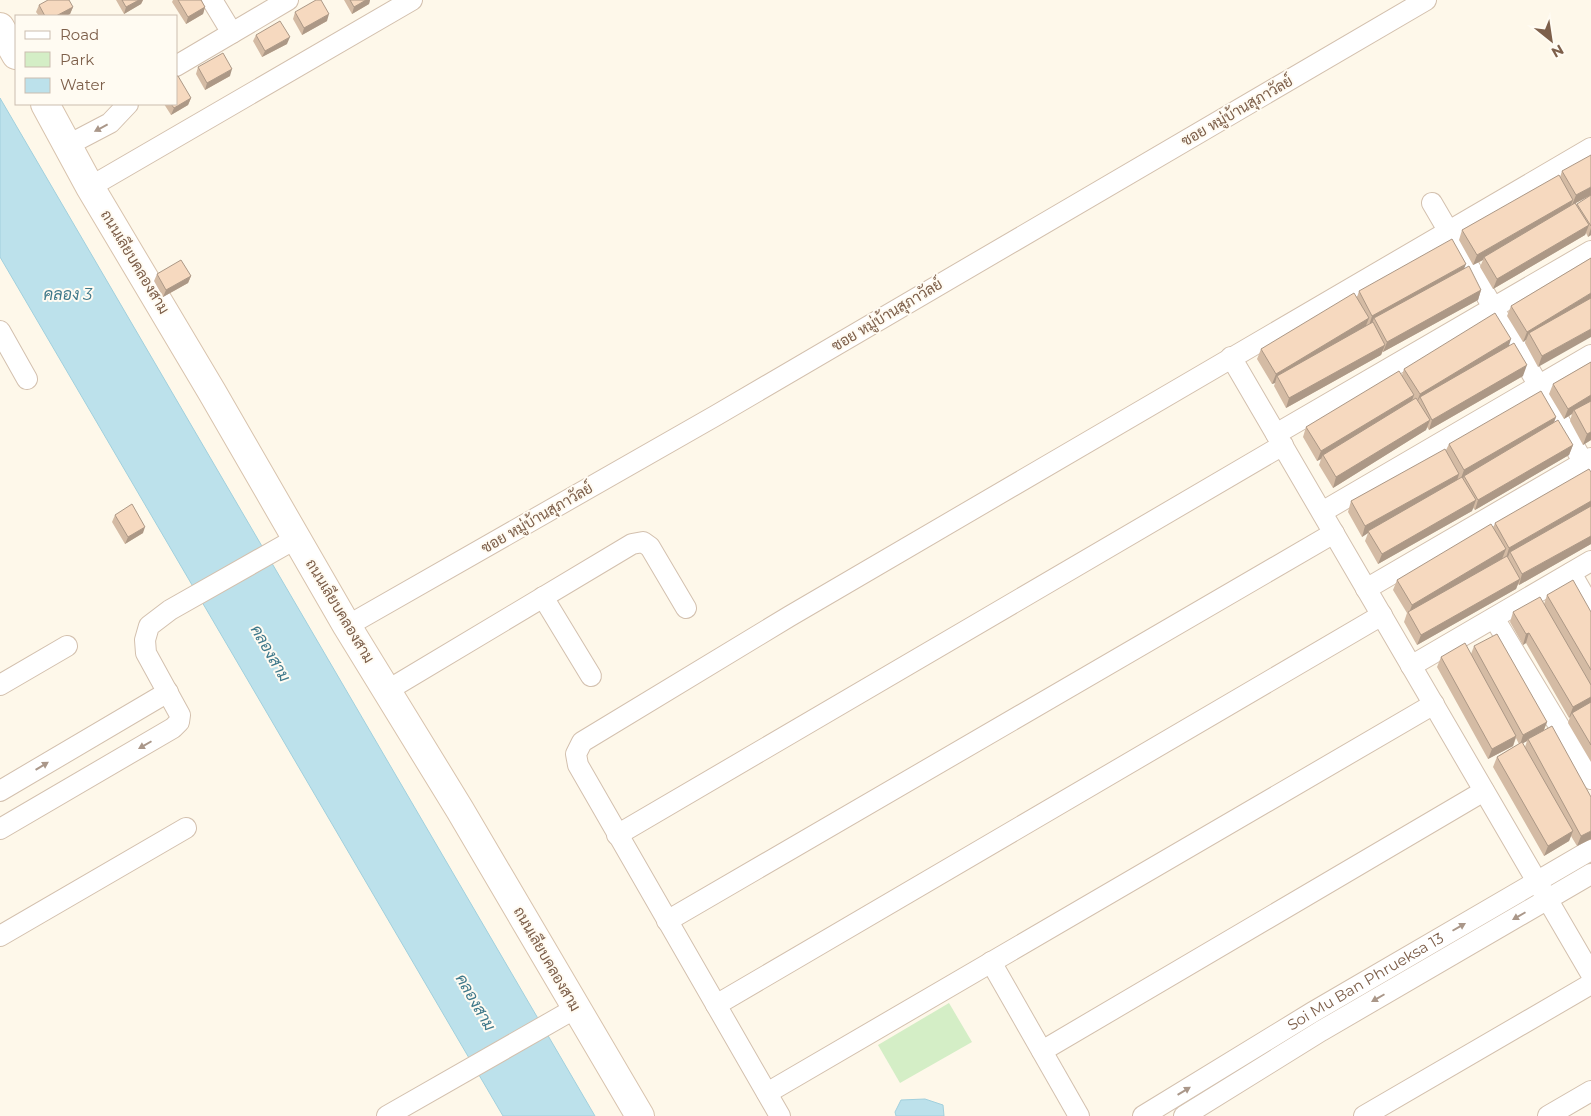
<svg xmlns="http://www.w3.org/2000/svg" width="1591" height="1116" viewBox="0 0 1591 1116" font-family="Montserrat,Sarabun,sans-serif">
	<style>
		.green { fill: #d4eec6 }
		.water { fill: #bce1eb; stroke: #a1d0dd }
		.lines { fill: none; stroke-linecap: round; stroke-linejoin: round }
		.minor-casing { stroke: #d3c0ae; stroke-width: 22 }
		.secondary-casing { stroke: #d8c3ad; stroke-width: 30 }
		.minor { stroke: #fff; stroke-width: 20 }
		.secondary { stroke: #fff; stroke-width: 28 }
		.wall { fill: #d4bba4; fill-rule: evenodd }
		.shaded-wall { fill: #ac9886 }
		.building { fill: #f6d9bf; stroke: #ac9886 }
		.oneway { fill: #aa9789 }
		.labels { text-anchor: middle; stroke-width: 4; stroke-linejoin: round; paint-order: stroke }
		.street-label { font-size: 15px; fill: #7d5f4a; stroke: #fffbf2 }
		.water-label { font-size: 16px; font-style: italic; fill: #3e788a; stroke: #fffbf2 }
	</style>
	<rect width="100%" height="100%" fill="#fef8ea"/>
	<path class="green" d="M949,1003L972,1042L900,1083L878,1045Z"/>
	<path class="water" d="M0,98L595,1116H503L0,257Z
		M925,1099L943,1105L944,1116H896L895,1112L901,1100Z"/>
	<g class="lines">
		<defs>
			<g id="minor">
				<path d="M212,0L232,33"/>
				<path d="M176,66L288,0"/>
				<path d="M68,145L110,123L128,104"/>
				<path d="M90,187L412,0"/>
				<path d="M1432,203L1591,475"/>
				<path d="M0,331L27,379"/>
				<path d="M1231,357L1591,974"/>
				<path d="M1276,434L1591,251"/>
				<path d="M1322,512L1591,355"/>
				<path d="M1571,573L1591,608"/>
				<path d="M1366,589L1591,458"/>
				<path d="M543,597L591,676"/>
				<path d="M1494,618L1591,779"/>
				<path d="M347,626L715,416L1426,0"/>
				<path d="M1411,666L1591,561"/>
				<path d="M0,685L67,646"/>
				<path d="M388,690L632,544L643,542L650,547L686,608"/>
				<path d="M0,791L168,692"/>
				<path d="M0,829L173,728L179,722L180,715L146,653L145,640L149,626L170,610L297,538"/>
				<path d="M617,835L1283,445"/>
				<path d="M667,921L1334,533"/>
				<path d="M0,936L186,828"/>
				<path d="M991,962L1079,1116"/>
				<path d="M716,1005L1382,615"/>
				<path d="M1042,1051L1484,791"/>
				<path d="M767,1093L1434,704"/>
				<path d="M387,1116L576,1008"/>
				<path d="M780,1116L578,765L576,754L582,742L790,616L1591,148"/>
				<path id="s1" d="M1143,1116L1313,1012L1591,850"/>
				<path d="M1184,1116L1321,1031L1591,874"/>
				<path d="M1364,1116L1591,984"/>
				<path d="M1548,1116L1591,1091"/>
			</g>
			<path id="secondary" d="M0,27L16,55
				M45,104L90,187L212,392L347,626L460,810L640,1116"/>
		</defs>
		<use href="#minor" class="minor-casing"/>
		<use href="#secondary" class="secondary-casing"/>
		<use href="#minor" class="minor"/>
		<use href="#secondary" class="secondary"/>
	</g>
	<path class="wall" d="M116,0H143L141,4L124,14Z
		M173,0H201L205,7L203,14L186,24L172,2Z
		M344,0H370L369,4L352,14Z
		M39,5L73,7L70,14L66,16H39L36,12Z
		M295,12L327,21L302,35L293,19Z
		M256,35L287,44L262,57L253,41Z
		M198,67L230,76L205,90L196,74Z
		M191,98L188,105L171,115L164,104H176Z
		M1562,171L1591,195L1576,203L1577,205V204L1591,195V235L1588,237L1586,233L1585,235L1493,289L1480,267L1483,260L1473,265L1459,240L1462,230L1560,177Z
		M1591,258L1538,367L1525,343L1526,340L1523,342L1507,316L1511,306Z
		M1464,269L1481,290L1478,300L1383,352V351L1381,355L1286,408L1274,386L1275,383L1272,384L1257,359L1261,349L1357,297L1359,291Z
		M157,274L191,276L188,283L163,297L154,281Z
		M1509,345L1523,376L1429,430L1427,427L1426,430L1333,488L1319,465L1321,459L1317,461L1303,437L1306,427L1402,375L1404,369Z
		M1591,362V440L1583,445L1570,421L1572,414L1564,419L1549,394L1553,384Z
		M1556,417L1554,423L1573,445L1569,455L1475,510L1473,508L1472,511L1378,564L1365,541L1368,533L1362,537L1348,512L1351,501L1446,450L1449,444Z
		M1591,472V544L1519,585L1518,584L1516,589L1417,645L1404,622L1407,613L1393,590L1397,580L1493,528L1495,523Z
		M115,515L143,533L125,544L112,522Z
		M1547,595L1591,612V762L1568,723L1570,717L1569,718L1526,643L1523,645L1510,622L1513,612L1544,604Z
		M1474,646L1547,722L1544,730L1591,839L1577,846L1571,836L1569,841L1544,856L1493,767L1497,757L1519,744L1516,738L1513,746L1488,759L1437,667L1441,657L1471,654ZM1527,741L1525,747L1523,743Z"/>
	<path class="shaded-wall" d="M139,0H143L141,4L124,14L126,7Z
		M366,0H370L369,4L352,14L354,7Z
		M73,7L70,14L66,16H56Z
		M205,7L203,14L186,24L188,17Z
		M329,14L327,21L302,35L304,28Z
		M290,37L287,44L262,57L265,51Z
		M232,69L230,76L205,90L207,83Z
		M191,98L188,105L171,115L174,108Z
		M1591,187V195L1572,205L1576,195Z
		M1573,200L1569,210L1484,257L1483,260L1473,265L1477,255Z
		M1589,225L1585,235L1493,289L1497,279Z
		M1591,228V235L1588,237Z
		M1466,264L1462,274L1374,318L1372,324L1369,326L1372,316Z
		M191,276L188,283L163,297L166,290Z
		M1481,290L1478,300L1383,352L1387,342Z
		M1591,293V301L1529,333L1526,340L1523,342L1527,332Z
		M1369,318L1365,328L1277,376L1275,383L1272,384L1276,374Z
		M1591,329V337L1538,367L1542,356Z
		M1511,339L1508,349L1420,397L1416,404L1420,394Z
		M1385,345L1381,355L1286,408L1289,398Z
		M1527,365L1523,376L1429,430L1432,420Z
		M1414,395L1410,406L1323,455L1321,459L1317,461L1321,451Z
		M1591,395V404L1574,410L1572,414L1564,419L1568,409Z
		M1556,417L1552,427L1464,476L1463,479L1460,481L1464,470Z
		M1430,420L1426,430L1333,488L1336,477Z
		M1591,432V440L1583,445L1587,434Z
		M1573,445L1569,455L1475,510L1478,500Z
		M1459,474L1456,484L1368,531V533L1362,537L1365,526Z
		M1476,500L1472,511L1378,564L1382,554Z
		M1591,501V509L1510,552L1508,557L1506,558L1509,548Z
		M145,527L143,533L125,544L128,537Z
		M1591,536V544L1519,585L1522,574Z
		M1506,549L1502,559L1409,613L1412,605Z
		M1520,579L1516,589L1417,645L1421,635Z
		M1529,633L1526,643L1523,645L1526,634Z
		M1591,697V705L1572,713L1570,717L1569,718L1573,707Z
		M1547,722L1543,732L1528,739L1527,741L1520,745L1523,735Z
		M1516,736L1513,746L1488,759L1492,749Z
		M1573,831L1569,841L1544,856L1548,846Z
		M1591,831V839L1577,846L1581,836Z"/>
	<path class="building" d="M48,0H69L73,7L56,16H45L39,5Z
		M122,0H139L126,7Z
		M178,0H201L205,7L188,17Z
		M316,0H321L329,14L304,28L295,12Z
		M350,0H366L354,7Z
		M280,21L290,37L265,51L256,35Z
		M223,53L232,69L207,83L198,67Z
		M176,76H178L191,98L174,108L171,104H176Z
		M1591,155V187L1576,195L1562,171Z
		M1559,175L1573,200L1477,255L1462,230Z
		M1591,195V226L1577,204Z
		M1575,203L1589,225L1497,279L1484,257Z
		M1452,239L1466,264L1372,316L1359,291Z
		M1591,258V293L1527,332L1511,306Z
		M181,260L191,276L166,290L157,274Z
		M1469,266L1481,290L1387,342L1374,318Z
		M1354,293L1369,318L1276,374L1261,349Z
		M1591,298V329L1542,356L1529,333Z
		M1495,313L1511,339L1420,394L1404,369Z
		M1373,322L1385,345L1289,398L1277,376Z
		M1514,343L1527,365L1432,420L1420,397Z
		M1591,362V395L1568,409L1553,384Z
		M1399,371L1414,395L1321,451L1306,427Z
		M1541,391L1556,417L1464,470L1449,444Z
		M1416,398L1430,420L1336,477L1323,455Z
		M1591,401V432L1587,434L1574,410Z
		M1558,420L1573,445L1478,500L1464,476Z
		M1445,449L1459,474L1365,526L1351,501Z
		M1589,469L1591,472V501L1509,548L1495,523Z
		M1462,477L1476,500L1382,554L1368,531Z
		M132,504L145,527L128,537L115,515Z
		M1591,506V536L1522,574L1510,552Z
		M1491,524L1506,549L1412,605L1397,580Z
		M1507,556L1520,579L1421,635L1408,612Z
		M1573,580L1591,612V670L1547,595Z
		M1540,597L1591,685V697L1573,707L1529,633L1526,634L1513,612Z
		M1497,634L1547,722L1523,735L1474,646Z
		M1465,643L1516,736L1492,749L1441,657Z
		M1591,702V745L1572,713Z
		M1552,726L1591,797V831L1581,836L1528,739Z
		M1522,742L1573,831L1548,846L1497,757Z"/>
	<defs><path id="oneway-solid" d="M-6-.8H1V-3.2L6.5 0L1 3.2V.8H-6Z" transform="scale(1.25)"/></defs>
	<g class="oneway">
		<use href="#oneway-solid" transform="translate(101 128) rotate(152)"/>
		<use href="#oneway-solid" transform="translate(145 745) rotate(150)"/>
		<use href="#oneway-solid" transform="translate(42 766) rotate(-31)"/>
		<use href="#oneway-solid" transform="translate(1519 916) rotate(150)"/>
		<use href="#oneway-solid" transform="translate(1459 927) rotate(-30)"/>
		<use href="#oneway-solid" transform="translate(1378 998) rotate(150)"/>
		<use href="#oneway-solid" transform="translate(1184 1091) rotate(-31)"/>
	</g>
	<g class="labels">
		<g class="street-label">
			<text transform="translate(1237 111) rotate(-30)" y="5">ซอย หมู่บ้านสุภาวัลย์</text>
			<text transform="translate(135 262) rotate(59)" y="5">ถนนเลียบคลองสาม</text>
			<text transform="translate(887 315) rotate(-31)" y="5">ซอย หมู่บ้านสุภาวัลย์</text>
			<text transform="translate(537 518) rotate(-30)" y="5">ซอย หมู่บ้านสุภาวัลย์</text>
			<text transform="translate(340 611) rotate(59)" y="5">ถนนเลียบคลองสาม</text>
			<text transform="translate(547 959) rotate(60)" y="5">ถนนเลียบคลองสาม</text>
			<text dy="5" stroke="none"><textPath href="#s1" startOffset="260">Soi Mu Ban Phrueksa 13</textPath></text>
		</g>
		<g class="water-label">
			<text x="68" y="300">คลอง 3</text>
			<text transform="translate(271 653) rotate(60)" y="6">คลองสาม</text>
			<text transform="translate(476 1002) rotate(60)" y="6">คลองสาม</text>
		</g>
	</g>
	<rect x="15" y="15" width="162" height="90" fill="#fffbf2" stroke="#cbbdaf"/>
	<rect x="25" y="31" width="25" height="8" fill="#ffffff" stroke="#cbbdaf"/>
	<text x="60" y="40" font-size="15" fill="#7d5f4a">Road</text>
	<rect x="25" y="52" width="25" height="15" fill="#d4eec6" stroke="#cbbdaf"/>
	<text x="60" y="65" font-size="15" fill="#7d5f4a">Park</text>
	<rect x="25" y="78" width="25" height="15" fill="#bce1eb" stroke="#cbbdaf"/>
	<text x="60" y="90" font-size="15" fill="#7d5f4a">Water</text>
	<g transform="translate(1551 40) rotate(150)" stroke="#fffbf2" stroke-width="4" paint-order="stroke">
	<path d="M0-4L9 19L0 12L-9 19Z" fill="#7d5f4a"/>
	<text y="-8" font-size="14" font-weight="bold" text-anchor="middle" fill="#7d5f4a">N</text>
	</g>
</svg>
